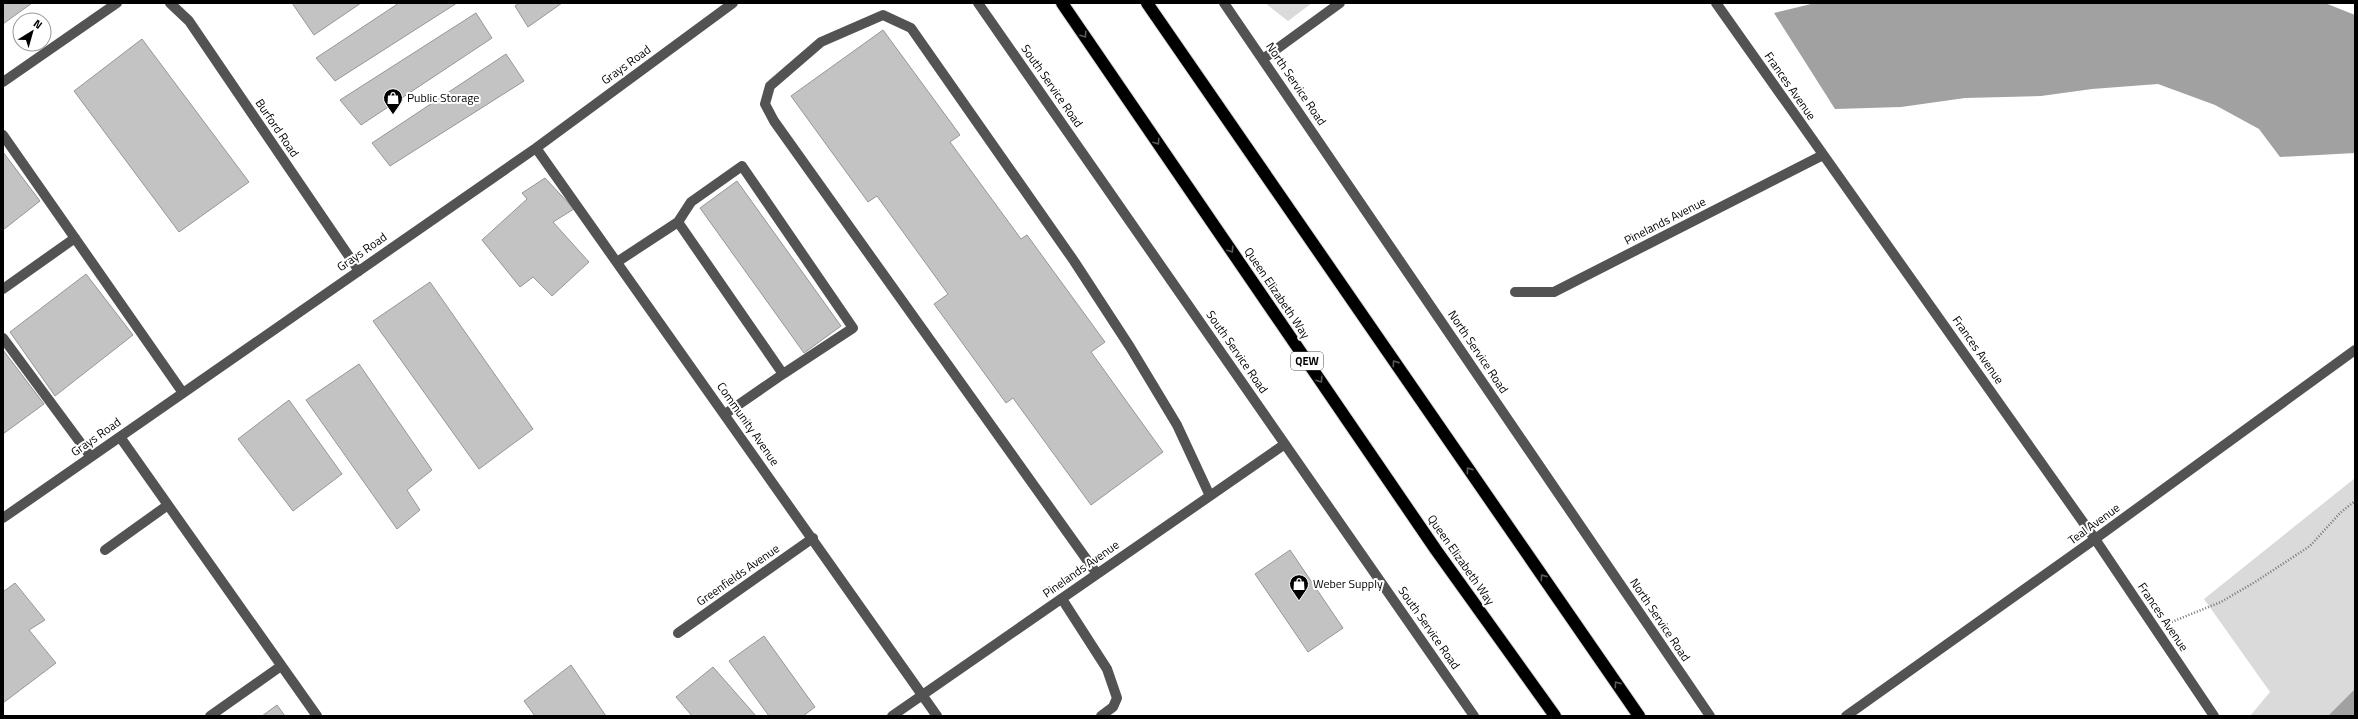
<svg xmlns="http://www.w3.org/2000/svg" width="2358" height="719" viewBox="0 0 2358 719" font-family="'Titillium Web',sans-serif">
	<style>
		.green { fill: #dadada }
		.water { fill: #a1a1a1 }
		.building { fill: #c3c3c3; stroke: #979797 }
		.lines { fill: none; stroke-linecap: round; stroke-linejoin: round }
		.highway-casing { stroke: #dbdbdb; stroke-width: 14 }
		.path { stroke: #757575; stroke-width: 2.5; stroke-dasharray: 1 2; stroke-linecap: butt }
		.minor { stroke: #535353; stroke-width: 10 }
		.highway { stroke: #000; stroke-width: 12 }
		.oneway { stroke: #595959 }
		.labels { text-anchor: middle; stroke-width: 4; stroke-linejoin: round; paint-order: stroke }
		.shield { fill: #fff; stroke: #4c4c4c; stroke-width: 1 }
		.shield-label { font-size: 11px; font-weight: bold; fill: #000 }
		.street-label { font-size: 12px; fill: #000; stroke: #fff }
		.poi-label { font-size: 12px; fill: #000; stroke: #fff; text-anchor: start }
	</style>
	<rect width="100%" height="100%" fill="#fff"/>
	<path class="green" d="M1265,3H1312L1288,21Z
		M2355,478V716H2250L2270,692L2204,599Z"/>
	<path class="water" d="M1815,3H2325L2355,15V153L2280,157L2259,129L2215,105L2158,84L2092,89L2041,96L1965,98L1901,107L1835,109L1774,13Z
		M2355,689V716H2328Z"/>
	<path class="building" d="M3,3H32L3,24Z
		M292,3H361L314,35Z
		M399,3H457L335,81L316,58Z
		M519,3H562L528,27L515,6Z
		M476,13L492,38L361,125L340,100Z
		M883,30L960,135L950,142L1021,239L1027,235L1105,342L1091,352L1163,452L1091,505L1013,398L1006,403L934,304L948,294L877,196L868,202L791,96Z
		M142,39L249,182L179,232L74,91Z
		M506,54L524,81L390,166L372,143Z
		M3,152L40,201L3,230Z
		M545,178L574,209L553,222L589,262L552,296L533,277L520,287L482,240L527,199L522,193Z
		M737,181L841,326L804,353L700,208Z
		M86,274L133,335L55,396L10,332Z
		M430,282L533,429L479,469L373,321Z
		M3,350L44,404L3,434Z
		M359,364L432,470L407,490L420,510L397,529L306,400Z
		M289,400L342,474L293,511L238,439Z
		M1290,550L1343,628L1308,652L1255,574Z
		M15,583L45,620L29,630L56,663L3,703V592Z
		M764,636L815,707L803,716H769L729,661Z
		M571,665L606,716H535L524,701Z
		M713,667L756,716H692L676,697Z
		M277,705L285,716H262Z"/>
	<g class="lines">
		<defs>
			<path id="highway" d="M1062,3L1436,550L1555,716
				M1147,3L1639,716"/>
		</defs>
		<use href="#highway" class="highway-casing"/>
		<path class="path" d="M2169,623L2221,602L2255,582L2310,546L2340,513L2355,501"/>
		<path class="minor" d="M170,3L189,21L359,271
			M978,3L1474,716
			M1224,3L1710,716
			M1716,3L2095,539L2214,716
			M1263,59L1340,3
			M3,82L117,3
			M3,135L183,393
			M536,148L937,716
			M678,222L691,202L742,166L853,328L783,374
			M617,262L678,222L783,374L725,414
			M3,289L75,238
			M1515,292H1554L1823,155
			M3,338L91,457
			M120,437L317,716
			M3,518L536,148L733,3
			M105,550L168,505
			M1097,574L774,121L765,104L770,86L821,42L883,15L911,28L1074,261L1130,347L1177,425L1210,496
			M1062,599L1107,669L1117,698L1113,707L1101,716
			M678,633L813,538
			M210,716L281,666
			M892,716L1285,444
			M1846,716L2095,539L2355,350"/>
		<use href="#highway" class="highway"/>
	</g>
	<defs><path id="oneway-chevron" d="M-2-3.5L2.5 0L-2 3.5" fill="none" stroke-width="1.6" stroke-linecap="round" stroke-linejoin="round"/></defs>
	<g class="oneway">
		<use href="#oneway-chevron" transform="translate(1084 35) rotate(56)"/>
		<use href="#oneway-chevron" transform="translate(1157 142) rotate(56)"/>
		<use href="#oneway-chevron" transform="translate(1231 250) rotate(56)"/>
		<use href="#oneway-chevron" transform="translate(1395 363) rotate(-125)"/>
		<use href="#oneway-chevron" transform="translate(1320 380) rotate(56)"/>
		<use href="#oneway-chevron" transform="translate(1469 470) rotate(-125)"/>
		<use href="#oneway-chevron" transform="translate(1543 577) rotate(-125)"/>
		<use href="#oneway-chevron" transform="translate(1617 684) rotate(-125)"/>
	</g>
	<defs>
		<symbol id="shop-pin" viewBox="-11 -11 22 30"><path d="M0 17L-7.5 6A9.5 9.5 0 1 1 7.5 6Z" fill="#000" stroke="#fff"/><path d="M-5-2.5h2.3a2.7 3.5 0 0 1 5.4 0H5L5.5 6h-11ZM-1.5-2.5h3a1.5 2.3 0 0 0-3 0Z" fill="#fff"/></symbol>
	</defs>
	<g fill-rule="evenodd">
		<use href="#shop-pin" x="382" y="87" width="22" height="30"/>
		<use href="#shop-pin" x="1288" y="573" width="22" height="30"/>
	</g>
	<g class="labels">
		<rect class="shield" x="1291" y="352" width="32" height="18" rx="3"/>
		<g class="shield-label">
			<text x="1307" y="365">QEW</text>
		</g>
		<g class="street-label">
			<text transform="translate(626 65) rotate(-36)" y="4">Grays Road</text>
			<text transform="translate(1296 84) rotate(56)" y="4">North Service Road</text>
			<text transform="translate(1052 86) rotate(55)" y="4">South Service Road</text>
			<text transform="translate(1790 86) rotate(55)" y="4">Frances Avenue</text>
			<text transform="translate(277 128) rotate(56)" y="4">Burford Road</text>
			<text transform="translate(1665 221) rotate(-27)" y="4">Pinelands Avenue</text>
			<text transform="translate(362 252) rotate(-35)" y="4">Grays Road</text>
			<text transform="translate(1277 293) rotate(56)" y="4">Queen Elizabeth Way</text>
			<text transform="translate(1978 350) rotate(55)" y="4">Frances Avenue</text>
			<text transform="translate(1237 352) rotate(55)" y="4">South Service Road</text>
			<text transform="translate(1478 352) rotate(56)" y="4">North Service Road</text>
			<text transform="translate(748 424) rotate(55)" y="4">Community Avenue</text>
			<text transform="translate(96 437) rotate(-35)" y="4">Grays Road</text>
			<text transform="translate(2094 524) rotate(-36)" y="4">Teal Avenue</text>
			<text transform="translate(1461 560) rotate(55)" y="4">Queen Elizabeth Way</text>
			<text transform="translate(1081 569) rotate(-35)" y="4">Pinelands Avenue</text>
			<text transform="translate(738 575) rotate(-35)" y="4">Greenfields Avenue</text>
			<text transform="translate(2163 617) rotate(56)" y="4">Frances Avenue</text>
			<text transform="translate(1660 620) rotate(56)" y="4">North Service Road</text>
			<text transform="translate(1429 628) rotate(55)" y="4">South Service Road</text>
		</g>
		<g class="poi-label">
			<text x="407" y="102">Public Storage</text>
			<text x="1313" y="588">Weber Supply</text>
		</g>
	</g>
	<rect width="2358" height="719" fill="none" stroke="#000000" stroke-width="8"/>
	<g transform="translate(32 32) rotate(37)"><circle r="19" fill="#ffffff" stroke="#999999"/>
	<path d="M0-3L7 15L0 10L-7 15Z" fill="#000000"/>
	<text y="-6" font-size="11" font-weight="bold" text-anchor="middle" fill="#000000">N</text>
	</g>
</svg>
